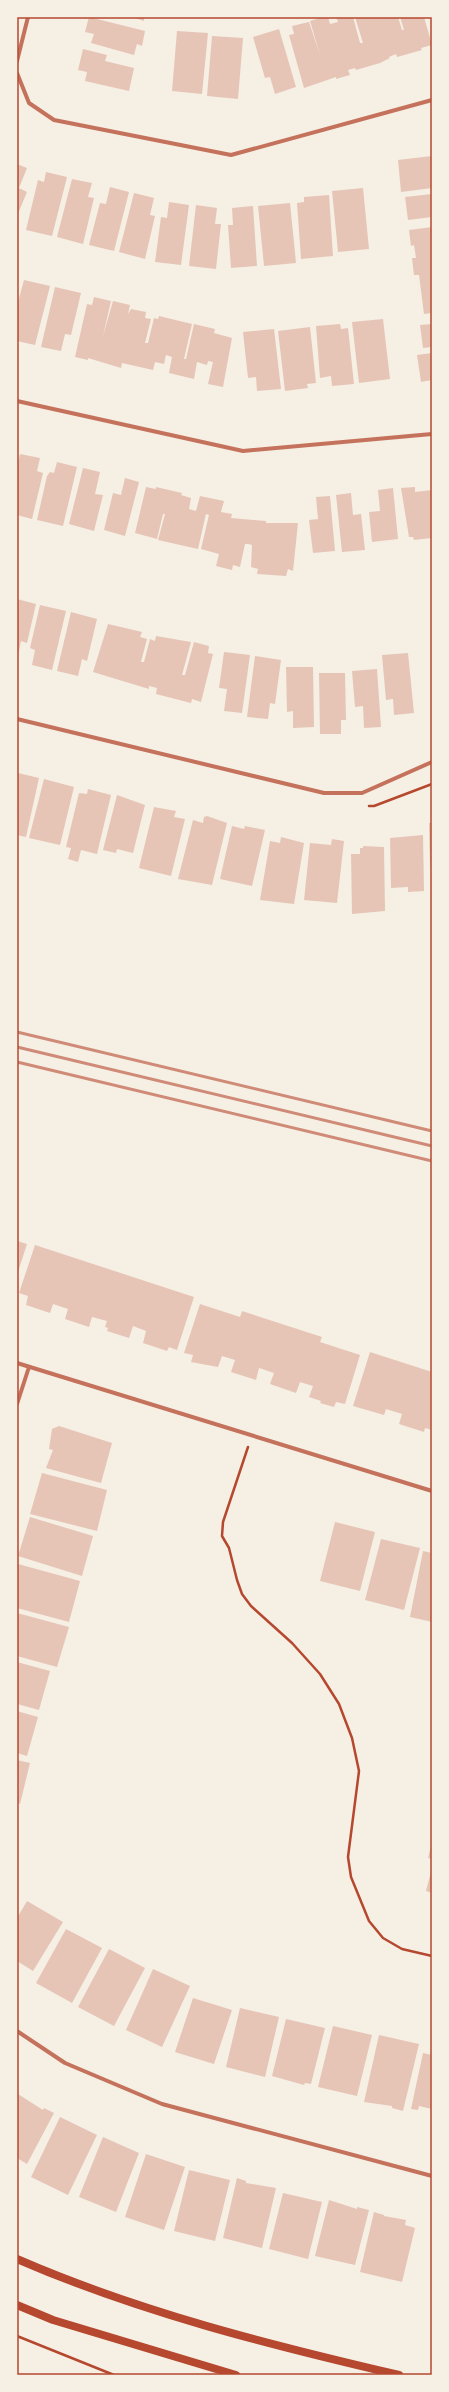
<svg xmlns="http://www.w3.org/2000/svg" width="449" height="2392" viewBox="0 0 449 2392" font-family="'DejaVu Sans',sans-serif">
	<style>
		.building { fill: #e6c5b7 }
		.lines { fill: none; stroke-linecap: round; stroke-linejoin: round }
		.path { stroke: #b5482f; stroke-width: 2.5 }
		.minor { stroke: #c5725c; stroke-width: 4 }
		.secondary { stroke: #b5482f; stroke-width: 8 }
		.rail { stroke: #cf8b77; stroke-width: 3 }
		.neatline { fill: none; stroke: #b5482f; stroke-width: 1.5 }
	</style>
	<rect width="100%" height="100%" fill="#f6efe4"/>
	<path class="building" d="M89,17L145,31L142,46L137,44L134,55L91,43L94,34L85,32Z
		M132,17H144V21Z
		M323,17H328L330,24L338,22L336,17H353L360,43H363L355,17H398L402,30H404L400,17H424L432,45L421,48L422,50L397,57L396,54L389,57L390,58L380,63L356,70L355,68L348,70L350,75L336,79V77L304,88L289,35L294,34L292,26L309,22L320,55L310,21Z
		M279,29L296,87L275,94L270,77L265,78L253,37Z
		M177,31L208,33L202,94L172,91Z
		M212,36L243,38L238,99L207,96Z
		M83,49L107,55L105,61L134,68L129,91L85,81L87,72L78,70Z
		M432,156V188L401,192L398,160Z
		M17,164L27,168L19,188L27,192L17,216Z
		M46,172L67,177L52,236L26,230L38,180L44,182Z
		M72,179L92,183L88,197L94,198L83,244L57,237Z
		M110,187L129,192L114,251L89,245L100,203L106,204Z
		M363,188L369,249L338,252L332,191Z
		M134,193L154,198L150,215L155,216L145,259L119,252Z
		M432,194V217L408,220L405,197Z
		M329,195L333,256L301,259L297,203L304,202V197Z
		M169,202L189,205L181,265L155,262L161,217L167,218Z
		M290,203L296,263L264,266L258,206Z
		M196,205L217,208L215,224H221L216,269L189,266Z
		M253,206L257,266L231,268L228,225H233L232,208Z
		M432,227V313L424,314L419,275H414L412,258H416L414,245L411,246L409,230Z
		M24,280L50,286L35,345L17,341V306Z
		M55,287L81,293L71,335L65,334L61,351L41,347Z
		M94,297L111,301L103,336L113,301L130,305L128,314L131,309L146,312L145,318L151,319L145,343H148L154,318L158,319L159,316L192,324L184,359H186L194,324L215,329L214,333L232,338L223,387L208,384L213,362L208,361L207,365L197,362L194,379L169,373L172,357L166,355L164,364L155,362L153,370L122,363L121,368L88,358V360L75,357L87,304L92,305Z
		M383,319L390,379L359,383L352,322Z
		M340,324L341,329L348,328L354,384L332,386L331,376L320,378L316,326Z
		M432,324V347L423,348L420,325Z
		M310,327L316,383L307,384L308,388L285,391L278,331Z
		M274,329L281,389L257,391L256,377L248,378L243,332Z
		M432,353V380L421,382L417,355Z
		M20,454L40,458L37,471L43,473L32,519L17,515V467Z
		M57,462L77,467L63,526L37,520L47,476L50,472L54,473Z
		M83,468L100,472L95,494L103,495L94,531L69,524Z
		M125,478L139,482L125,536L104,530L113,493L121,495Z
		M146,487L156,489V487L182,493L181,495L191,498L189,509L196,511L200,496L224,501L221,512L232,514L231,518L266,521V523H298L293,571L288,569L286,576L257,574L258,569L251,567L252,545L248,544H245L240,567L233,565L232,570L216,566L219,554L201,549L209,515L206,514L198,549L158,540L165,514H163L157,539L135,533Z
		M415,487V492L432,490V538L414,540L413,537H409L401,488Z
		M393,488L398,539L372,542L369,512L380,511L378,490Z
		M351,493L353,515L361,514L365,550L342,552L336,495Z
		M330,496L335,551L313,553L309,520L318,519L316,497Z
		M17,599L36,604L27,643L21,641L18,656Z
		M40,605L66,611L52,670L32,665L35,650L30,648Z
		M71,612L97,619L87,661L82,659L78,676L57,671Z
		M108,624L142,632L140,637L147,639L141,662H144L150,639L155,641L156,636L191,642L182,675H185L194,642L209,646L208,653L213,654L201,702L192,699L191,703L156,694L157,688L149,686V689L93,672Z
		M224,652L250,655L242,713L224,711L227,689L219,688Z
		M408,653L414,713L394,715L393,699L386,700L382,655Z
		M255,656L281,660L275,704L270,703L268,719L247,717Z
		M286,667H313L314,727L293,728V711L287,712Z
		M377,669L381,727L364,728L363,706L355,707L352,671Z
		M319,673H345L346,720H341V734H320Z
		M18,773L39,778L26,837L17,835Z
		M44,779L74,787L60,845L29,838Z
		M88,789L111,795L97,854L81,850L78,862L68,859L71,848L66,847L79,793L87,794Z
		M117,795L145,805L133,853L117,849L116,853L103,850Z
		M154,807L176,811L174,817L185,819L171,876L139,868Z
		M207,816L227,823L212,885L178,879L193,820L203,823L204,817Z
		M429,823H432L430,876V869Z
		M232,826L244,829L245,826L265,830L252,886L220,879Z
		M423,835L424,891L408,892V887L391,888L390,838Z
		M281,837L304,843L294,904L260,900L270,841L280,843Z
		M332,839L344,841L337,903L304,900L310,843L331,845Z
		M363,846L384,847L385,911L352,914L351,854H360V848H363Z
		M17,1241L27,1244L17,1275Z
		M35,1245L194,1297L177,1350L169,1347L167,1351L143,1343L146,1331L133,1326L129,1338L107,1331L108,1328L105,1327L107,1321L92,1317L89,1327L65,1319L68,1309L53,1304L50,1313L26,1305L28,1296L19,1293Z
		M200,1304L240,1317L242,1311L322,1337L320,1342L360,1355L345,1404L336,1402L334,1407L320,1403L321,1401L309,1397L313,1386L300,1382L296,1393L270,1384L274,1373L259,1368L256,1380L231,1372L235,1360L222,1356L218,1367L191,1362L193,1355L184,1353Z
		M370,1352L432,1372V1430L425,1428L424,1432L399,1424L402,1414L386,1409L384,1415L353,1406Z
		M59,1426L112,1443L101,1483L46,1468L53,1450L49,1449L52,1429Z
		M42,1473L107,1490L97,1531L30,1514Z
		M30,1517L93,1536L82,1576L18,1556Z
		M335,1522L375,1532L360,1591L320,1581Z
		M381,1539L420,1548L404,1610L365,1600Z
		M423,1551L432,1553V1622L410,1617Z
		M18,1564L80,1581L69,1622L17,1608Z
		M17,1613L69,1627L57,1667L17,1656Z
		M17,1662L50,1671L39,1710L17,1704Z
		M17,1711L38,1717L27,1756L17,1753Z
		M17,1760L30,1763L20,1804L17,1803Z
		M432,1842V1859L428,1858Z
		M432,1868V1893L426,1891Z
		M27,1901L63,1922L33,1971L17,1961V1918Z
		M66,1929L102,1948L72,2003L36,1983Z
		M109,1949L145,1968L114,2026L78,2007Z
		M153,1969L190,1986L162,2047L126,2030Z
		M193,1998L232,2010L214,2064L175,2052Z
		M240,2008L279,2017L265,2077L226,2067Z
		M286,2019L325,2028L311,2084L305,2083L304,2085L272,2076Z
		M333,2026L372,2035L357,2096L318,2087Z
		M379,2035L419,2044L403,2111L392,2108V2106L364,2102Z
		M423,2053L432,2055V2109L419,2106L418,2110L411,2109Z
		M18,2094L43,2110L44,2108L54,2113L27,2164L17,2158Z
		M60,2117L97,2135L68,2195L31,2177Z
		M103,2137L139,2153L116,2212L79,2197Z
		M146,2154L185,2167L164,2230L125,2217Z
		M189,2170L230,2180L215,2241L174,2231Z
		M237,2178L246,2181V2183L276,2188L262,2248L223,2238Z
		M283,2193L322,2202L308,2259L269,2249Z
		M329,2200L357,2209V2207L369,2210L355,2265L315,2256Z
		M374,2212L384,2215V2216L406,2220L405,2225L415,2228L402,2282L360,2272Z"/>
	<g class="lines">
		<path class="path" d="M369,806H374L432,784
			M248,1447L223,1522L222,1536L229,1548L237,1580L242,1594L251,1606L292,1643L320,1674L339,1704L352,1738L359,1771L348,1857L351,1877L369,1921L383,1938L402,1949L432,1956
			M17,2336L114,2375"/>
		<path class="minor" d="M17,61L28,17
			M17,73L29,103L54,120L231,155L432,100
			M17,401L243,451L432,434
			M17,719L324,793H362L432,762
			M17,1363L432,1491
			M17,1404L29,1367
			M17,2031L65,2063L162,2104L432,2176"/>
		<path class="secondary" d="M17,2259C139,2312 270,2345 399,2375
			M17,2305L53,2320L236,2375"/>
		<path class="rail" d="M17,1032L432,1131
			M17,1047L432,1146
			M17,1062L432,1161"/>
	</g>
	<rect width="449" height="2392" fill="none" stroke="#f6efe4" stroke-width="36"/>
	<rect x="18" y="18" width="413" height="2356" class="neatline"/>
</svg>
